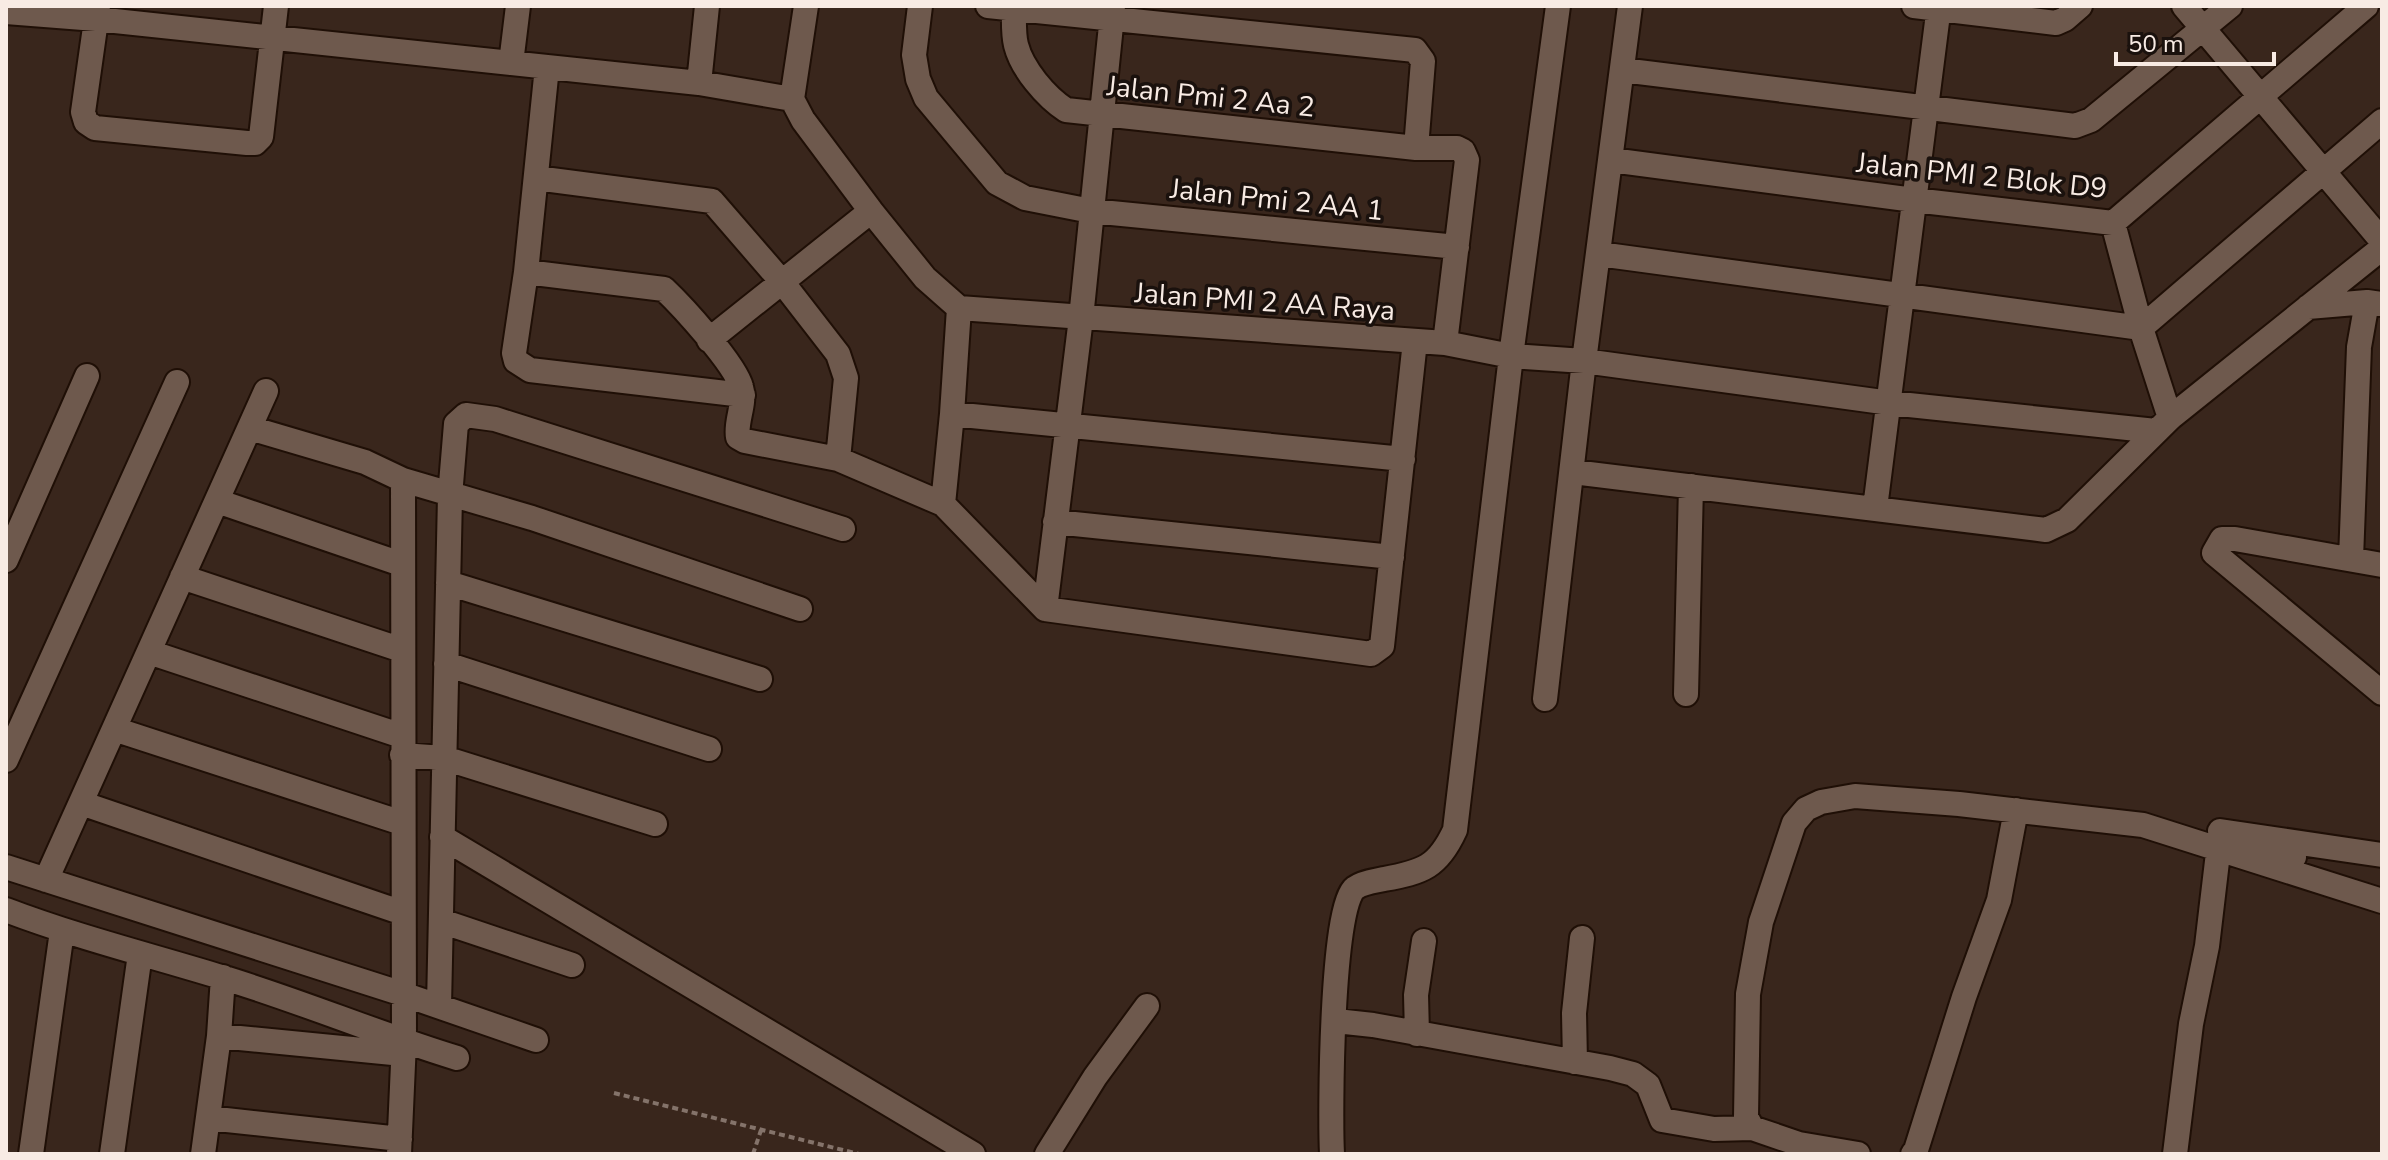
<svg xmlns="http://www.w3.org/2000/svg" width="2388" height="1160" viewBox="0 0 2388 1160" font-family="'Nunito Sans',sans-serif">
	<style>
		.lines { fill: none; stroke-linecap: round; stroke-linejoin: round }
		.minor-casing { stroke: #1f0f06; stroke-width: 28 }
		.path { stroke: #84736a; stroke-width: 4; stroke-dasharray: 6 4; stroke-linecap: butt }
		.minor { stroke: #6e594d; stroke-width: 24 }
		.labels { text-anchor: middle; stroke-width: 7; stroke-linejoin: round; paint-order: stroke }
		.street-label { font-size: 28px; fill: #f8ebe4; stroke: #1a110d }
	</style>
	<rect width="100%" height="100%" fill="#39261c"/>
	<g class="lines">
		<defs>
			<path id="minor" d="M98,6L83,112L86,122L95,128L247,143H255L261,137L276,6
				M806,6L792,99L803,120L871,211L925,278L959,308L1445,343L1511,356L1584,361L1890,403L2156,431
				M920,6L914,55L918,79L926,98L997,183L1025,198L1091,211L1457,247
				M988,6L1415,50L1423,61L1416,148
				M1014,6C1014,18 1013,33 1016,45C1022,69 1046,97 1066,110L1416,148H1457L1463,151L1467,160L1445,343
				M1113,6L1081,318L1045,609L1371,654L1382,646L1415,341
				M1914,6L2056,23L2065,19L2080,6
				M2184,6L2382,241
				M6,12L96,19L699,83L792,99
				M511,63L518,6
				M547,67L526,272L514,353L516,361L530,370L743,395
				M1622,70L2075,126L2091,120L2230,6
				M699,83L707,6
				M1611,160L1914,200L2113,223L2366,6
				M536,178L712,201L783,283L838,354L846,378L838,459
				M2113,223L2141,328L2170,418
				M1599,254L2141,328L2382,121
				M526,272L664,289C682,306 736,365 741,387C746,404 735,421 738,437L745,441L838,459L943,504L1045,609
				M2308,307L2367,302L2381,304
				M709,340L871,211
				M952,414L1403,459
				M250,428L365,462L403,480L404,1042L399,1154
				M1573,472L2046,530L2067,520L2170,418L2382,248
				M403,480L532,518L800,609
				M217,501L401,564
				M943,504L952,414L959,308
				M1875,508L1939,6
				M1055,522L1392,557
				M2351,559L2359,347L2367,302
				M6,560L87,376
				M2382,565L2235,539H2222L2214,553L2382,693
				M182,577L402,650
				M448,583L760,679
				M149,652L402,736
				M446,664L709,749
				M1686,694L1691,486
				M1545,699L1584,361L1630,6
				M114,729L402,823
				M402,755L444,758L655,824
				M6,760L177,382
				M81,803L403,913
				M442,837L973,1154
				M2294,857L2220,831L2382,855
				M6,867L403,994L536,1040
				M46,880L266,391
				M6,910C77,937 149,955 221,977C301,1001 378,1034 457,1058
				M441,921L572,965
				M439,1006L450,496L456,424L466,415L495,419L843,529
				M1336,1021L1373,1025L1610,1068L1633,1074L1648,1085L1662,1120L1714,1129L1752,1128
				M1417,1034L1416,995L1424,941
				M219,1036L403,1054
				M1575,1062L1574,1013L1582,938
				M208,1118L400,1139
				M31,1154L62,931
				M112,1154L140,954
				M203,1154L219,1036L223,977
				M1047,1154L1095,1077L1147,1006
				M1332,1154C1330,1117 1331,905 1355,888C1363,882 1375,881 1384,879C1423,872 1438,867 1455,830L1511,356L1558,6
				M1858,1154L1799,1144L1752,1128L1746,1117L1748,994L1761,922L1794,823L1806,809L1821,802L1855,796L1959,804L2143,825L2382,901
				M1913,1154L1916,1150L1964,997L1999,900L2016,810
				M2175,1154L2191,1024L2207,946L2220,836"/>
		</defs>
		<use href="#minor" class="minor-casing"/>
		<path class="path" d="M614,1093L859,1154
			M753,1154L761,1130"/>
		<use href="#minor" class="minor"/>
	</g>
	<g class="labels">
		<g class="street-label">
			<text transform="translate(1211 96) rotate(6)" y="10">Jalan Pmi 2 Aa 2</text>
			<text transform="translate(1982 175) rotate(6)" y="10">Jalan PMI 2 Blok D9</text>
			<text transform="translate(1277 199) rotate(6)" y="10">Jalan Pmi 2 AA 1</text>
			<text transform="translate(1265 301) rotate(4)" y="10">Jalan PMI 2 AA Raya</text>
		</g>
	</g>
	<rect width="2388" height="1160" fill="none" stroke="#f8ebe4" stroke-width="16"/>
	<path d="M2116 52v12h158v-12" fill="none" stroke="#f8ebe4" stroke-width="4"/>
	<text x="2128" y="52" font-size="24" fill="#f8ebe4" stroke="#1a110d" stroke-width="6" paint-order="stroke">50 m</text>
</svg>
